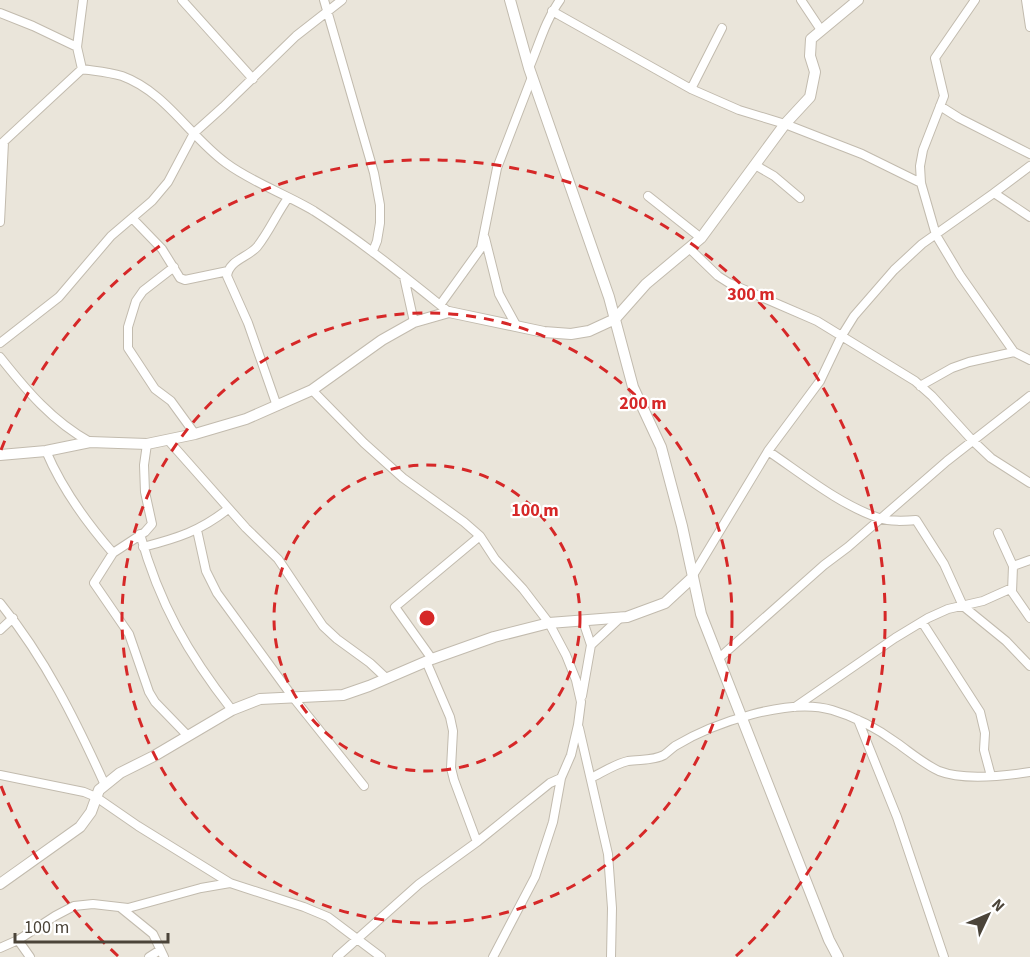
<svg xmlns="http://www.w3.org/2000/svg" width="1030" height="957" viewBox="0 0 1030 957" font-family="'Source Sans 3',sans-serif">
	<style>
		.residential { fill: #eae5da }
		.lines { fill: none; stroke-linecap: round; stroke-linejoin: round }
		.minor-casing { stroke: #c2bbae; stroke-width: 10 }
		.tertiary-casing { stroke: #c2bbae; stroke-width: 12 }
		.minor { stroke: #fff; stroke-width: 8 }
		.tertiary { stroke: #fff; stroke-width: 10 }
		.ring { fill: none; stroke: #d62828; stroke-width: 3; stroke-dasharray: 10 8 }
		.centre { fill: #d62828; stroke: #fff; stroke-width: 3 }
		.ring-label { font-size: 18px; text-anchor: middle; font-weight: bold; fill: #d62828; stroke: #fff; stroke-width: 4.5; stroke-linejoin: round; paint-order: stroke }
	</style>
	<rect width="100%" height="100%" fill="#f6f3ec"/>
	<path class="residential" d="M0,0H1030V957H0Z"/>
	<g class="lines">
		<defs>
			<path id="minor" d="M182,0L253,79
				M324,0L374,173L380,205V223L377,241L373,251
				M801,0L821,30
				M975,0L935,58L944,96L923,150L920,166L921,183L936,235L960,275L1014,352
				M1026,0L1030,27
				M552,11L691,89L739,110L785,124L862,154L921,183
				M0,13L33,26L77,47
				M529,68C539,45 545,21 560,0
				M82,69C95,71 109,72 122,76C166,92 190,137 226,163C253,183 286,194 314,211C361,241 405,277 449,312
				M82,69L77,47L83,0
				M691,89L722,28
				M940,106L959,118L1030,154
				M0,145L82,69
				M755,165L774,176L800,198
				M994,193L1030,166
				M648,196L701,238
				M132,218L162,249L180,278L185,280L228,271
				M0,222L4,142
				M485,238L499,294L516,325
				M689,248L718,276L729,283L817,321L915,381L932,396L972,440L991,458L1030,483
				M174,267L143,291L136,301L128,327V348L155,389L171,401L195,434
				M404,277L414,322
				M440,305L481,248L497,168L532,77
				M0,343L59,297L111,236L152,201L168,182L194,133L223,107L296,36L342,0
				M0,357C27,391 52,421 90,442
				M920,386L952,368L969,362L1014,352L1030,360
				M312,390L364,443L403,478L464,522L480,536L495,559L523,589L549,623L566,655L576,680L581,702L578,725L571,755L561,778L553,822L535,877L493,957
				M277,406L248,323L227,276C229,260 247,258 257,247C269,232 277,213 288,198
				M168,440L246,528L278,559L323,626L337,639L370,663L386,678
				M147,444L144,465L145,492L152,524L145,532L113,553L94,583L129,634L149,692L155,702L187,735
				M46,451C62,489 86,522 113,553
				M768,451C802,474 840,505 879,518C891,522 904,521 916,520L944,564L963,606L1006,641L1030,666
				M197,530L206,571L217,593L292,696L364,786
				M998,533L1013,566L1012,592L1030,618
				M140,534C159,603 188,654 232,710
				M143,547C178,538 200,531 228,509
				M1013,566L1030,560
				M692,577L768,451L820,381L841,337L854,316L894,270L922,244L994,193L1030,217
				M0,603C45,658 76,721 105,785
				M922,622L980,712L985,733L984,750L991,776
				M0,630L13,618
				M591,645L621,617
				M432,659L395,607L480,536
				M718,659L824,565L848,547L947,461L1030,396
				M426,661L450,717L453,731L451,768L454,780L477,842
				M582,696L591,645L583,621
				M795,707L895,638L928,618L948,609L983,601L1012,588
				M858,720L897,817L944,957
				M579,728L608,854L612,908L611,957
				M0,775L84,792L96,797L138,826L230,883L304,907L328,917L381,957
				M591,778C603,772 615,764 628,761C640,759 653,761 664,755C668,752 671,749 675,746C713,723 789,697 832,710C856,717 878,729 897,743C911,753 924,764 939,771C964,781 1004,776 1030,772
				M121,908L153,934L164,957
				M18,940L30,957
				M0,948L18,940L55,916L74,906L93,904L128,908L201,888L230,883
				M149,957L160,950
				M337,957L419,884L477,842L550,783L561,778"/>
			<path id="tertiary" d="M510,0L529,68L609,297L633,387L661,447L682,526L701,614L829,940L838,957
				M0,455L46,451L90,442L147,444L195,434L246,419L312,390L382,340L414,322L449,312L544,332L571,334L589,331L615,319L646,284L701,238L785,124L810,97L815,72L810,56L811,39L858,0
				M0,884L80,827L91,812L99,790L120,773L154,756L232,710L260,699L343,695L369,686L432,659L494,637L549,623L627,617L665,603L692,578"/>
		</defs>
		<use href="#minor" class="minor-casing"/>
		<use href="#tertiary" class="tertiary-casing"/>
		<use href="#minor" class="minor"/>
		<use href="#tertiary" class="tertiary"/>
	</g>
	<g class="ring">
		<circle cx="427" cy="618" r="153"/>
		<circle cx="427" cy="618" r="305"/>
		<path d="M118 956A458 458 0 0 1 1 786M1 450A458 458 0 1 1 736 956"/>
	</g>
	<circle cx="427" cy="618" r="9" class="centre"/>
	<g class="ring-label">
		<text x="751" y="300">300 m</text>
		<text x="643" y="409">200 m</text>
		<text x="535" y="516">100 m</text>
	</g>
	<g transform="translate(988 915) rotate(46)" stroke="#ffffff" stroke-width="4.5" paint-order="stroke">
	<path d="M0-4.5L10 22L0 15L-10 22Z" fill="#4b4439"/>
	<text y="-9" font-size="16" font-weight="bold" text-anchor="middle" fill="#4b4439">N</text>
	</g>
	<path d="M15 933v9h153v-9" fill="none" stroke="#4b4439" stroke-width="3"/>
	<text x="24" y="933" font-size="18" fill="#4b4439" stroke="#ffffff" stroke-width="4.5" paint-order="stroke">100 m</text>
</svg>
